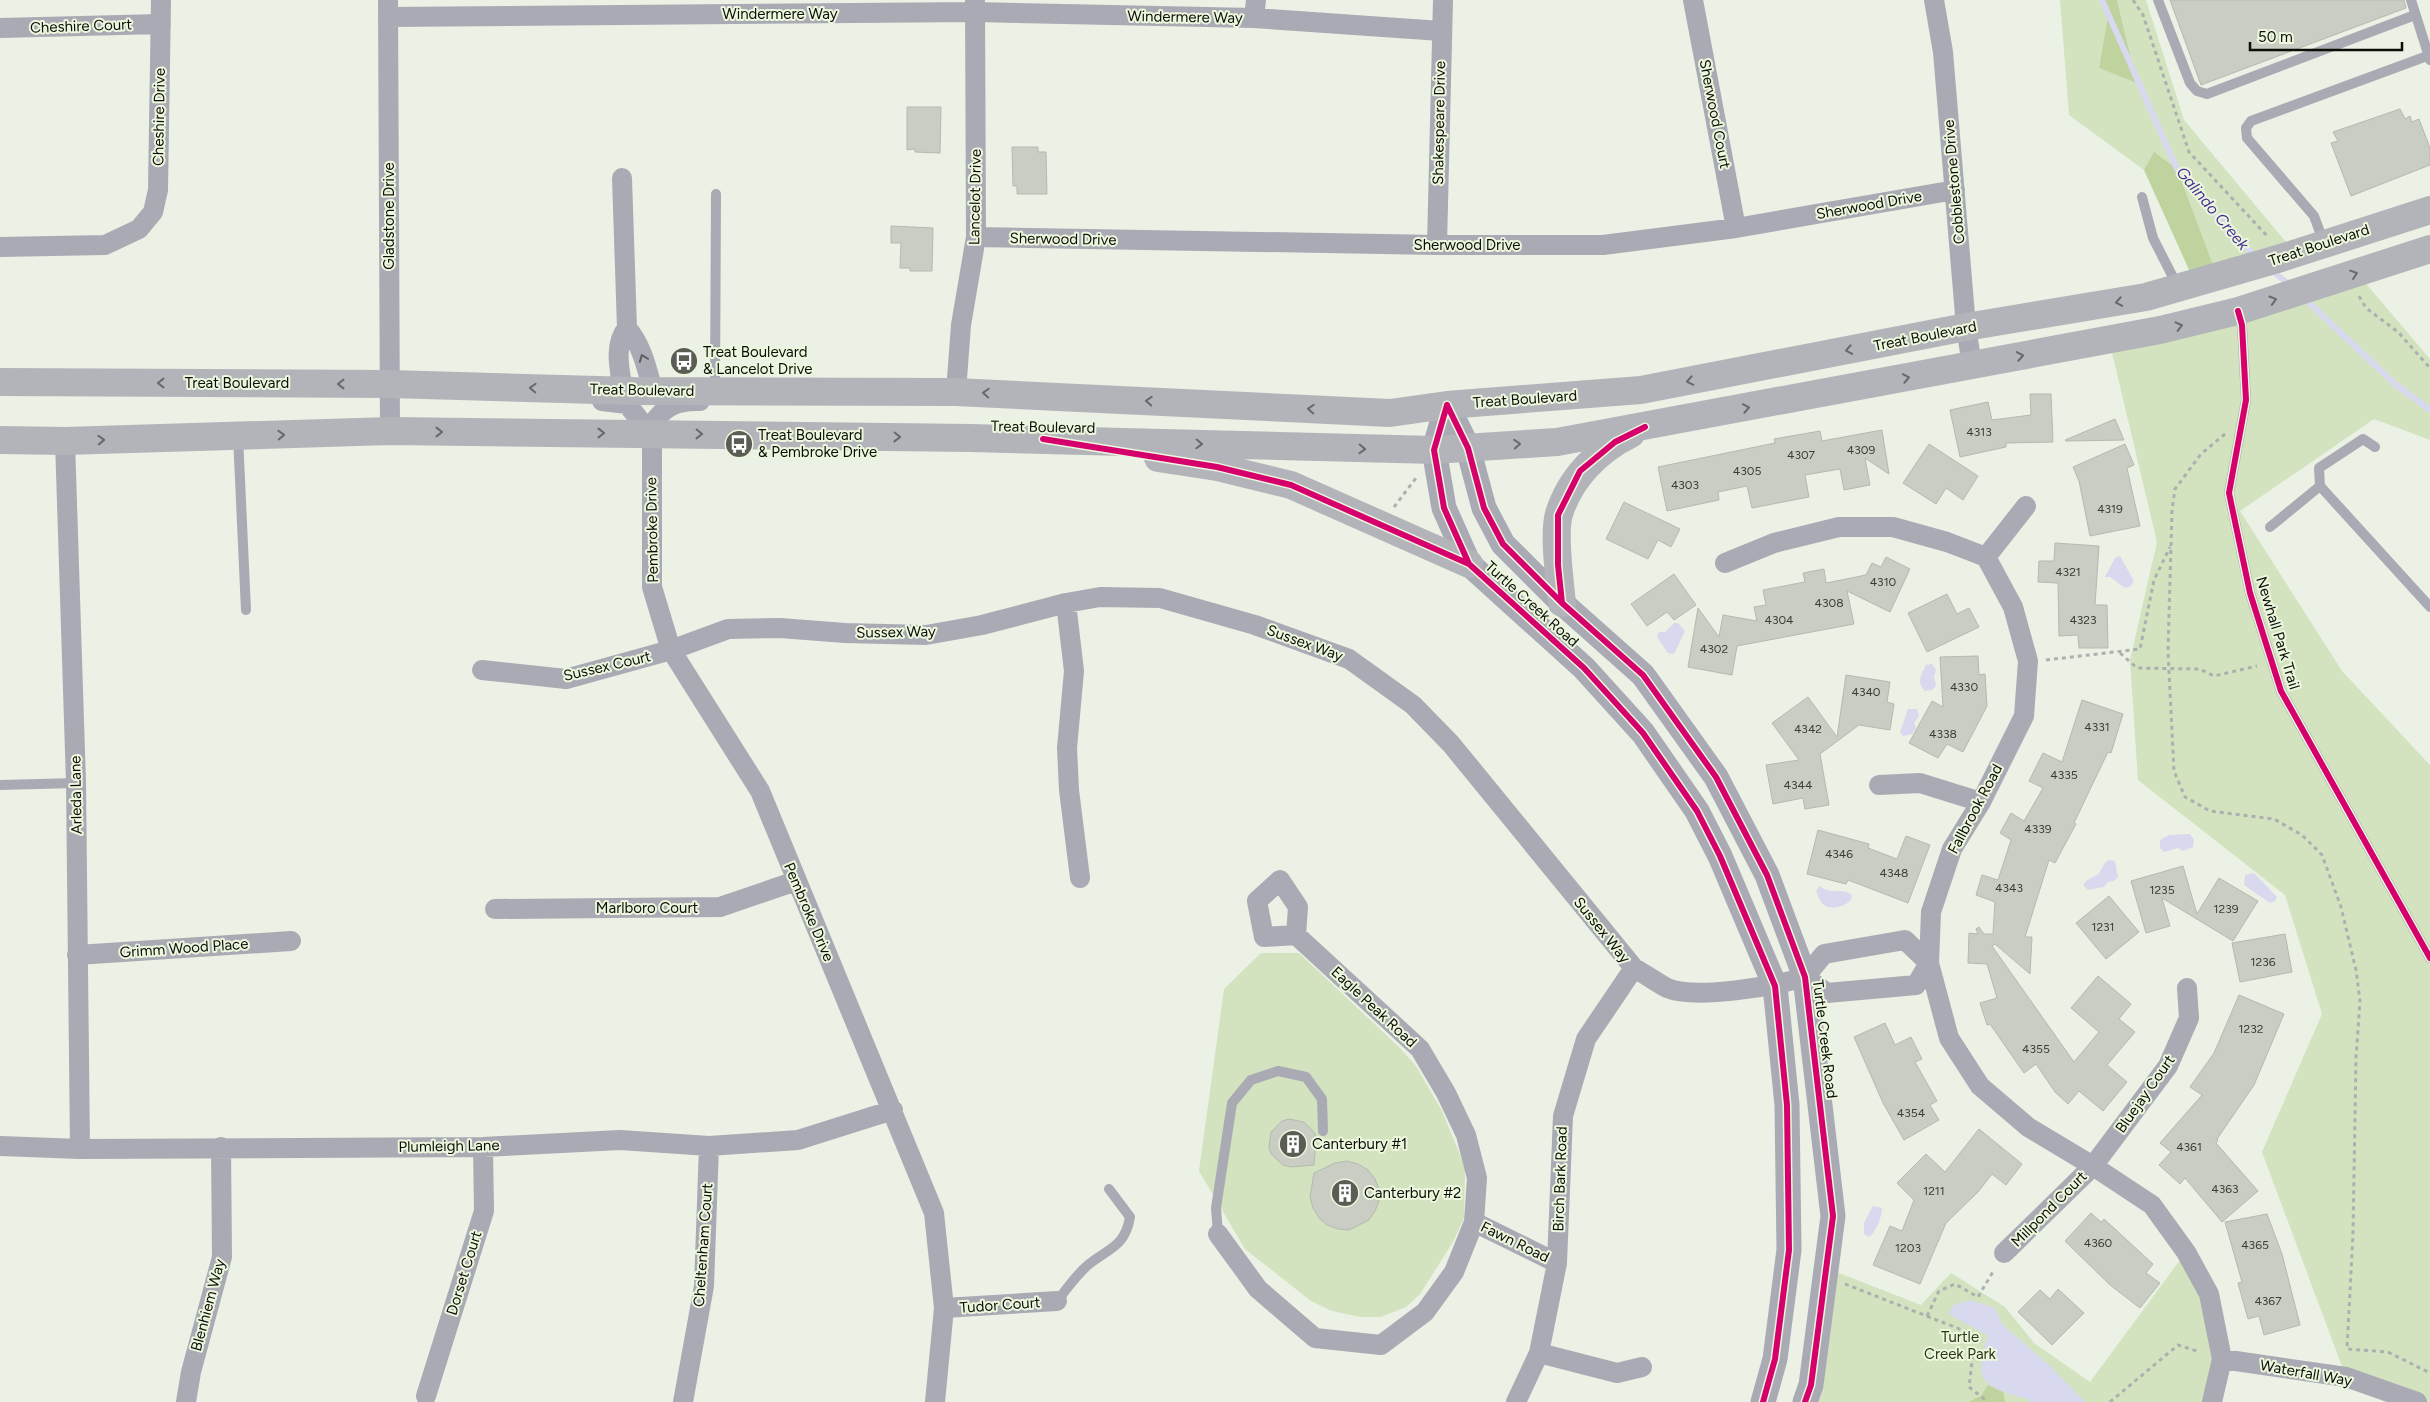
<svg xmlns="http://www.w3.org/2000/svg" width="2430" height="1402" viewBox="0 0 2430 1402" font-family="Figtree,sans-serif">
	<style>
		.green { fill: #d3e2bf }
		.forest { fill: #bed39d }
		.water { fill: #d8d8ee }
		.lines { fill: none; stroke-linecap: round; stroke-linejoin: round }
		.stream { stroke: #d8d8ee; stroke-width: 6 }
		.building { fill: #c9cdc3; stroke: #b5b9af }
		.path { stroke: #aeb0af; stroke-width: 3; stroke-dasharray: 4 4; stroke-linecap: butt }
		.service { stroke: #aaaab4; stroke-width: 10 }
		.minor { stroke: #aaaab4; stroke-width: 20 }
		.tertiary { stroke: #aaaab4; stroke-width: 25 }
		.secondary { stroke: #b2b4b9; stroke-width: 28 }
		.cycleway-casing { stroke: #ecf7de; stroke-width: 9 }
		.cycleway { stroke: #d6006c; stroke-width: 6 }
		.oneway { stroke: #676969 }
		.oneway2 { stroke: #5a5c5e }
		.labels { text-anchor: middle; stroke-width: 4; stroke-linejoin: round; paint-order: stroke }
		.number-label { font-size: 12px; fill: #3a3e36 }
		.street-label { font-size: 15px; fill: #0b0e07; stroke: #ecf7de }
		.poi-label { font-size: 15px; fill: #0b0e07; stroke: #ecf7de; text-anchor: start }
		.park-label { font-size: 15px; fill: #2c3915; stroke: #ecf7de }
		.water-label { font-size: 16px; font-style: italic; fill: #483192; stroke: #ecf7de }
	</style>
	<rect width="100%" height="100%" fill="#ebf1e4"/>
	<path class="green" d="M2060,0H2102L2108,15L2099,68L2137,82L2117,0H2146L2184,120L2296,254L2217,276L2154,153L2144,170L2069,115Z
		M2357,273L2430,359V440L2374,419L2240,511L2342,671L2430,765V1402H2417L2346,1377L2262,1152L2322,1014L2285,895L2138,780L2130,660L2157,542L2109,340Z
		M1261,953H1299L1400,1048L1416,1066L1442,1111L1465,1167L1464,1218L1453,1242L1420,1294L1406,1307L1381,1317H1360L1332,1311L1311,1301L1245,1249L1199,1171L1224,989Z
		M2186,1252L2222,1359L2212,1402H1805L1826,1268L1921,1305L1951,1273L2005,1307L2034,1343L2090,1382Z"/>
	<path class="forest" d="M2102,0H2117L2137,83L2099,68L2108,15Z
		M2154,152L2177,169L2217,276L2195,283L2144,170Z
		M1988,1385L2003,1391L2005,1402H1968L1981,1396Z"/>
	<path class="water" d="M2120,556L2134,581L2131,586L2125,588L2110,577H2105L2115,558Z
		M1674,623H1678L1685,631L1674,654L1668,653L1657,637L1659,632H1665Z
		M1932,664L1936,670L1934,677L1936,686L1932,690L1925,691C1916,682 1921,675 1926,665Z
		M1908,709H1917L1919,716L1914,723L1916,728L1912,734L1903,736L1900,732Z
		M2190,834L2194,840L2193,847L2183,851L2178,848L2164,852L2160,848V840L2169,835Z
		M2109,860L2115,861L2118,877L2114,881L2108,882L2104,887L2088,890L2083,885C2087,878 2094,878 2099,873C2103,868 2103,863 2109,860Z
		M2254,873L2277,897L2275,901L2270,903L2244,885L2245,875Z
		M1820,886C1830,895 1842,887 1852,895L1851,900C1844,907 1829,912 1821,902C1819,899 1818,895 1816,891Z
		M1873,1206L1882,1208C1882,1216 1876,1233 1869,1237L1864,1234V1223Z
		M1970,1300L1995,1308L2002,1324L2049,1365L2085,1402H2030L2028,1399C1984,1388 1972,1382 1988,1336L1949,1314L1953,1305Z"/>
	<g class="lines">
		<path class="stream" d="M2102,0L2177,169L2235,238L2257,257
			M2270,269L2291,286
			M2304,298L2395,384L2430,410"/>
	</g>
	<path class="building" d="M2170,0H2404L2406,8L2201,85Z
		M907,107H941L940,153L915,152V149L907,150Z
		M2400,109L2405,119L2410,116L2412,122L2419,119L2430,148V165L2351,196L2331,143L2338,141L2333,132Z
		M1012,147H1038V152H1046L1047,194H1017V186H1013Z
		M891,226L933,228L932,271H910V268H900L901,243H891Z
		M2030,394H2051L2053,442L2006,443V447L1960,457L1950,410L1988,402L1992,420L2031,415Z
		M2115,419L2124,440L2066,441L2065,440Z
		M1882,430L1889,474L1865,458L1870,485L1844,490L1840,469L1805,475L1809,497L1752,508L1747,486L1718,492L1719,500L1667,511L1658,467L1775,443L1774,439L1820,431L1822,441Z
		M1929,444L1978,476L1963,500L1946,488L1936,504L1903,483Z
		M2125,444L2134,465L2127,468L2140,526L2090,536L2079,481L2073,467Z
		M1624,502L1680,529L1671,547L1658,540L1648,559L1606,539Z
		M2055,543L2099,546L2095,605H2107L2108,648H2079L2078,635L2059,636L2058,583L2038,582L2039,561H2054Z
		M1886,557L1910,569L1890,612L1847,591L1854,624L1737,646L1732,675L1688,667L1698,608L1719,637L1723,615L1757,621L1754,607L1766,605L1763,590L1805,582L1803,573L1824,569L1826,583L1866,575L1872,563L1881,567Z
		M1674,574L1696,605L1674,620L1667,612L1647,626L1631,604Z
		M1947,594L1957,614L1969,608L1979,627L1927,652L1908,613Z
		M1978,656L1979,675L1985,674L1987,706L1963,752L1947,744L1938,758L1909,743L1932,701L1943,707L1940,657Z
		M1846,675L1890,682L1887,702L1894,704L1890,730L1859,725L1820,754L1829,805L1805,809L1803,798L1773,804L1766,765L1799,760L1772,723L1808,697L1837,737Z
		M2082,700L2123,714L2111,753L2108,752L2074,823L2076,824L2055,863L2049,860L2025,937H2032L2030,974L1995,944L1992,946L2074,1062L2099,1032L2071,1008L2098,976L2131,1004L2119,1019L2135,1032L2107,1065L2127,1082L2103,1111L2079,1091L2068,1104L2055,1092L2036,1064L2024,1073L1990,1024L1987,1025L1980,1003L1997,998L1987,964L1968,963L1969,933L1978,934L1976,929L1979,927L1984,934H1993L1995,902L1976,895L1982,875L1998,880L2011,840L2000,833L2011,813L2024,821L2043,788L2029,781L2043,753L2062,762Z
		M1818,830L1869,844L1868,848L1897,859L1906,836L1930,845L1908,903L1848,880L1846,884L1807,874Z
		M2183,866L2197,914L2219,878L2258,901L2233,941L2162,898L2170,926L2146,933L2131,881Z
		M2109,896L2139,932L2106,959L2076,923Z
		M2285,934L2292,972L2240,982L2232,943Z
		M2239,995L2284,1014L2254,1085L2217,1139L2218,1140L2216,1143L2258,1191L2222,1222L2185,1178L2180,1184L2159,1165L2171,1152L2160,1143L2202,1095L2190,1087L2214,1053Z
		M1885,1023L1895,1045L1911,1037L1922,1059L1915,1062L1937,1101L1930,1105L1939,1120L1904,1140L1883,1103L1854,1037Z
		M1289,1119L1304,1122L1315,1133L1316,1141L1314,1165L1291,1167L1283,1165L1271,1154L1269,1147L1271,1132L1282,1121Z
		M1979,1129L2022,1164L2006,1185L1992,1174L1978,1192L1946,1223L1920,1284L1873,1265L1890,1226L1902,1231L1914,1200L1897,1183L1926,1154L1945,1172Z
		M1347,1161L1358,1164L1368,1170L1375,1179L1379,1189V1201L1375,1211L1369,1220L1349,1230L1338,1229L1327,1225L1319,1218L1313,1208L1310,1197L1314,1173L1335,1163Z
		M2091,1213L2101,1222L2104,1219L2153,1264L2146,1273L2160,1283L2140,1308L2110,1285L2065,1241Z
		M2267,1214L2282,1254L2300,1325L2264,1335L2259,1316L2248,1319L2238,1283L2242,1282L2225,1222Z
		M2058,1289L2084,1313L2052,1345L2018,1312L2040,1290L2050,1299Z"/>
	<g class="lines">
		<path class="path" d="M2133,0L2143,15L2189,152L2269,238
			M2359,296L2366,308L2398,332L2430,368
			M2225,434L2201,454L2175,489L2172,510L2168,651L2174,771L2185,797L2210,811L2274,819L2302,835L2322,855L2341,907L2356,970L2360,1001L2356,1058L2353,1234L2347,1349L2388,1352L2430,1373
			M1394,507L1416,478
			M2120,653L2137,668L2200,669L2214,676L2257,666
			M2046,660L2140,649L2154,580L2170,547
			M1845,1284L1975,1335L1969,1387L1988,1402
			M1927,1316L1939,1291L1955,1284L1978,1297L1994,1270
			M2110,1402L2178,1345L2200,1352"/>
		<path class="service" d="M2158,0L2190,83L2197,91L2207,94L2415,15
			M2411,0L2430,60
			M2142,197L2153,238L2178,287
			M2324,243L2314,216L2247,138L2246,128L2251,121L2430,55
			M2238,312L2242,325L2246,400L2229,493L2250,593L2281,691L2430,958
			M715,390L716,194
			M238,436L246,610
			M2375,447L2363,439L2319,468L2320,486L2430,607
			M2270,527L2320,486
			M0,785L76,783
			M1218,1234L1216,1208L1232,1103L1251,1080L1278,1071L1306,1077L1322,1099L1323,1131
			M1057,1301C1067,1289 1076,1275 1088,1265C1109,1248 1125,1247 1130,1217L1109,1189"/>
		<path class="minor" d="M388,0L390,431
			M1693,0L1736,228
			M1934,0L1943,52L1966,327L1972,365
			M388,17L975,12L1254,18L1441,31
			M1254,18L1256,0
			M0,28L161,24
			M622,178L627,328C642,345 647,369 653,391
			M976,237L1437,245H1603L1736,228L1955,190
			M1437,245L1443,0
			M0,247L105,245L139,229L153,212L158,190L161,0
			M623,391C620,370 613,346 627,328
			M956,392L961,325L976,237L975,0
			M602,401L627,404L651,434
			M700,401C678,400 664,406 652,425V587L671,650L760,791L934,1213L944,1308L935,1402
			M65,441L76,783L80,1149
			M1986,557L2026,506
			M1725,563L1774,543L1839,527H1893L1947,542L1986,557L2013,607L2028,661L2024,716L1981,802L1952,849L1931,912L1929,963L1949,1038L1980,1086L2028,1127L2093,1166L2152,1205L2186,1252L2209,1294L2222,1359L2212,1402
			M1066,603L1074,671L1067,748L1069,790L1080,878
			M482,670L566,679L671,650L728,629L780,628L845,633L926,635L982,625L1066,603L1100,597L1160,598L1255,625L1349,659L1413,705L1451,744L1634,968C1645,974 1656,982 1667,988C1696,1000 1775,986 1805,977
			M1879,785L1920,783L1981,802
			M495,909L720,907L796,881
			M1905,940L1929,963L1916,985L1827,993L1805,977L1824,954Z
			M77,955L291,941
			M0,1146L80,1149L483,1147L620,1140L709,1146L798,1140L893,1110
			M1474,1222L1557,1263
			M1218,1234L1258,1289L1315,1338L1381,1345L1425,1312L1454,1272L1474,1222L1477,1178L1466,1135L1446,1093L1420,1049L1296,935L1264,937L1257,901L1280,880L1298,907L1296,935
			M2004,1253L2093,1166L2168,1066L2189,1018L2187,988
			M944,1308L1057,1301
			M1539,1353L1617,1373L1642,1367
			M2222,1359L2346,1377L2417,1402
			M426,1396L484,1211L483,1147
			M186,1402L191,1372L222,1257L221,1147
			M683,1402L704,1286L709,1146
			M1516,1402L1539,1353L1557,1263L1563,1116L1586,1039L1634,968"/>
		<path class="tertiary" d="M1447,405L1468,448L1484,508L1503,544L1562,603L1643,675L1716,777L1767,875L1805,977L1833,1216L1811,1385L1805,1402
			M1447,405L1434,450L1444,508L1469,564L1584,668L1643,733L1697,811L1720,856L1775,986L1787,1105L1789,1250L1775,1359L1763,1402"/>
		<path class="secondary" d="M0,382L390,384L634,391L956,392L1390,413L1447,405L1641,390L1966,327L2146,297L2281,258L2430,210
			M0,440L65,441L390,431L970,438L1434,450L1557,442L2160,330L2238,311L2430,249
			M1158,458L1217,467L1291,485L1469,564
			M1562,603C1560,583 1553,533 1559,514C1570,478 1598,450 1631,434"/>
		<defs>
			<path id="cycleway" d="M2238,311L2242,325L2246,400L2229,493L2250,593L2281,691L2430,958
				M1447,405L1468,448L1484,508L1503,544L1562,603L1643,675L1716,777L1767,875L1805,977L1833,1216L1811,1385L1805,1402
				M1447,405L1434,450L1444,508L1469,564L1584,668L1643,733L1697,811L1720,856L1775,986L1787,1105L1789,1250L1775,1359L1763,1402
				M1043,439L1217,467L1291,485L1469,564
				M1562,603L1558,565V515L1580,471L1615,442L1645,427"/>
		</defs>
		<use href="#cycleway" class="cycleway-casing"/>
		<use href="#cycleway" class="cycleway"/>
	</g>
	<defs><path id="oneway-chevron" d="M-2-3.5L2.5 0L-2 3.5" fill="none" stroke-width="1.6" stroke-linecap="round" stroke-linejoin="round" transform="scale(1.25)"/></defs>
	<g class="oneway">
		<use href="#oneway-chevron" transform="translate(2354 274) rotate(-19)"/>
		<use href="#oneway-chevron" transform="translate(2273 300) rotate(-17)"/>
		<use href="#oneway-chevron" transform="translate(2119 302) rotate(169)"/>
		<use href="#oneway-chevron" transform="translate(2179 326) rotate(-14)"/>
		<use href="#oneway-chevron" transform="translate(1849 350) rotate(169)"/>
		<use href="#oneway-chevron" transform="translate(2020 356) rotate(-10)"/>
		<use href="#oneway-chevron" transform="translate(1906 378) rotate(-11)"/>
		<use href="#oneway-chevron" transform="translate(1690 381) rotate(169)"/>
		<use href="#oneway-chevron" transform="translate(161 383) rotate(-180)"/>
		<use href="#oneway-chevron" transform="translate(341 384) rotate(-180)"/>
		<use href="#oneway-chevron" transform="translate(533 388) rotate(-178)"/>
		<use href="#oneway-chevron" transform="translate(986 393) rotate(-177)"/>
		<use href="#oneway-chevron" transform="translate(1149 401) rotate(-177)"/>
		<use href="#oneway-chevron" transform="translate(1746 408) rotate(-11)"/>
		<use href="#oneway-chevron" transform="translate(1311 409) rotate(-177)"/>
		<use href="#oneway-chevron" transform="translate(439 432)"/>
		<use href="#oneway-chevron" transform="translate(601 433)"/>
		<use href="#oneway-chevron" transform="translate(699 434) rotate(1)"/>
		<use href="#oneway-chevron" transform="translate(281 435) rotate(-2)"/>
		<use href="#oneway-chevron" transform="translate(897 437) rotate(1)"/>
		<use href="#oneway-chevron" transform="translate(101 440) rotate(-2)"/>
		<use href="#oneway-chevron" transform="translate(1199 444) rotate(2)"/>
		<use href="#oneway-chevron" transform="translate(1517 444) rotate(-4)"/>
		<use href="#oneway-chevron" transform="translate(1362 449) rotate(2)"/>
	</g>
	<use class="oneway2" href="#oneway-chevron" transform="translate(643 358) rotate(-111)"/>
	<defs>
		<symbol id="bus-disc" viewBox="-11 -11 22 22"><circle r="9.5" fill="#595d54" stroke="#ecf7de"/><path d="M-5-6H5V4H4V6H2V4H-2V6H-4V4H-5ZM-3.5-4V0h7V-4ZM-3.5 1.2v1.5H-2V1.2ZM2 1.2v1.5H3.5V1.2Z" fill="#fff"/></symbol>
		<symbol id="building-disc" viewBox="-11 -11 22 22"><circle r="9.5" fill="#595d54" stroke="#ecf7de"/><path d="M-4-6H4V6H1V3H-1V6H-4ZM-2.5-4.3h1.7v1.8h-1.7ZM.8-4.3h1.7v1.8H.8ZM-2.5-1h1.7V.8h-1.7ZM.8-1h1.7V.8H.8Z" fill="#fff"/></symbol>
	</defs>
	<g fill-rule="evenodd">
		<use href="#bus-disc" x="668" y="345" width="32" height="32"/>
		<use href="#bus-disc" x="723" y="428" width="32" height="32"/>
		<use href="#building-disc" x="1277" y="1128" width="32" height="32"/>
		<use href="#building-disc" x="1329" y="1177" width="32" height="32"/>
	</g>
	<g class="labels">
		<g class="number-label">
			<text x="1979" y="436">4313</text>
			<text x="1861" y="454">4309</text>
			<text x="1801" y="459">4307</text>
			<text x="1747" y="475">4305</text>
			<text x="1685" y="489">4303</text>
			<text x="2110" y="513">4319</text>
			<text x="2068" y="576">4321</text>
			<text x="1883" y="586">4310</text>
			<text x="1829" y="607">4308</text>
			<text x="1779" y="624">4304</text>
			<text x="2083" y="624">4323</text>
			<text x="1714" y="653">4302</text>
			<text x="1964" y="691">4330</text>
			<text x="1866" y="696">4340</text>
			<text x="2097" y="731">4331</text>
			<text x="1808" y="733">4342</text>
			<text x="1943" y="738">4338</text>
			<text x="2064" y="779">4335</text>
			<text x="1798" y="789">4344</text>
			<text x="2038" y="833">4339</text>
			<text x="1839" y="858">4346</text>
			<text x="1894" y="877">4348</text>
			<text x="2009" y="892">4343</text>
			<text x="2162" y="894">1235</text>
			<text x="2226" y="913">1239</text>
			<text x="2103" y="931">1231</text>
			<text x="2263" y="966">1236</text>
			<text x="2251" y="1033">1232</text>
			<text x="2036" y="1053">4355</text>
			<text x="1911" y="1117">4354</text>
			<text x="2189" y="1151">4361</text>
			<text x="2225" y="1193">4363</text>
			<text x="1934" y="1195">1211</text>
			<text x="2098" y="1247">4360</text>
			<text x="2255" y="1249">4365</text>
			<text x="1908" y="1252">1203</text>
			<text x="2268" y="1305">4367</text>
		</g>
		<g class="street-label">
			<text x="780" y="19">Windermere Way</text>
			<text transform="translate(1185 17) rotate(1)" y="5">Windermere Way</text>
			<text transform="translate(81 26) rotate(-2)" y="5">Cheshire Court</text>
			<text transform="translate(1715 114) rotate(79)" y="5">Sherwood Court</text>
			<text transform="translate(159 117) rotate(-89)" y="5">Cheshire Drive</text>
			<text transform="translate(1439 123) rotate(-89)" y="5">Shakespeare Drive</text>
			<text transform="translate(1954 182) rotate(-95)" y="5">Cobblestone Drive</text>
			<text transform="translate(975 197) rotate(-89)" y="5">Lancelot Drive</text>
			<text transform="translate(1869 205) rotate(-10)" y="5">Sherwood Drive</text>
			<text transform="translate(389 216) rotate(-90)" y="5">Gladstone Drive</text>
			<text transform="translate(1063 239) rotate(1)" y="5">Sherwood Drive</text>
			<text x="1467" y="250">Sherwood Drive</text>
			<text transform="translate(2319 245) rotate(-18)" y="5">Treat Boulevard</text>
			<text transform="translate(1925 336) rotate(-11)" y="5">Treat Boulevard</text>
			<text x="237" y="388">Treat Boulevard</text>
			<text transform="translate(642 390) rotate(1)" y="5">Treat Boulevard</text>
			<text transform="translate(1525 399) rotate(-4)" y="5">Treat Boulevard</text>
			<text transform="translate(1043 427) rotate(1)" y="5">Treat Boulevard</text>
			<text transform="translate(652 530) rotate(-91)" y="5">Pembroke Drive</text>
			<text transform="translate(1532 604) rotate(42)" y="5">Turtle Creek Road</text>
			<text transform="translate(896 632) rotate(-1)" y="5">Sussex Way</text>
			<text transform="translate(2278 633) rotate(73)" y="5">Newhall Park Trail</text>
			<text transform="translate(1305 643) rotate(20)" y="5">Sussex Way</text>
			<text transform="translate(607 666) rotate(-13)" y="5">Sussex Court</text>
			<text transform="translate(76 795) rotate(-91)" y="5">Arleda Lane</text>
			<text transform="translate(1975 809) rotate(-62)" y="5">Fallbrook Road</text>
			<text x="647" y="913">Marlboro Court</text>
			<text transform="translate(809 912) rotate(67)" y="5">Pembroke Drive</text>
			<text transform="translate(1602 930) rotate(51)" y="5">Sussex Way</text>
			<text transform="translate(184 948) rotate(-4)" y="5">Grimm Wood Place</text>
			<text transform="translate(1374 1007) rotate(43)" y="5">Eagle Peak Road</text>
			<text transform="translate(1825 1039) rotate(83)" y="5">Turtle Creek Road</text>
			<text transform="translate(2145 1094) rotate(-55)" y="5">Bluejay Court</text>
			<text transform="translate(449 1146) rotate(-1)" y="5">Plumleigh Lane</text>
			<text transform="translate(1560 1179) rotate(-88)" y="5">Birch Bark Road</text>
			<text transform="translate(2049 1209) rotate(-45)" y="5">Millpond Court</text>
			<text transform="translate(1515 1242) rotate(26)" y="5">Fawn Road</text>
			<text transform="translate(703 1245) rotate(-86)" y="5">Cheltenham Court</text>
			<text transform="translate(464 1273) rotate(-73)" y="5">Dorset Court</text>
			<text transform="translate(208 1305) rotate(-75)" y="5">Blenhiem Way</text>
			<text transform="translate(1000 1305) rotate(-4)" y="5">Tudor Court</text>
			<text transform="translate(2306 1373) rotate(10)" y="5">Waterfall Way</text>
		</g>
		<g class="poi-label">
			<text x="703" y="357">Treat Boulevard<tspan x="703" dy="17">&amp; Lancelot Drive</tspan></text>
			<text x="758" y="440">Treat Boulevard<tspan x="758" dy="17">&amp; Pembroke Drive</tspan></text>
			<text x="1312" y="1149">Canterbury #1</text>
			<text x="1364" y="1198">Canterbury #2</text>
		</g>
		<g class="park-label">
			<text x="1960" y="1342">Turtle<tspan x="1960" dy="17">Creek Park</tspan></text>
		</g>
		<g class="water-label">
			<text transform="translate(2213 208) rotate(50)" y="6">Galindo Creek</text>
		</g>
	</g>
	<path d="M2250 42v8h152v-8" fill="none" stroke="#0b0e07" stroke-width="2.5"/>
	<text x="2258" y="42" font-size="15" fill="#0b0e07" stroke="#ecf7de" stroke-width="4" paint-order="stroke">50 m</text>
</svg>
